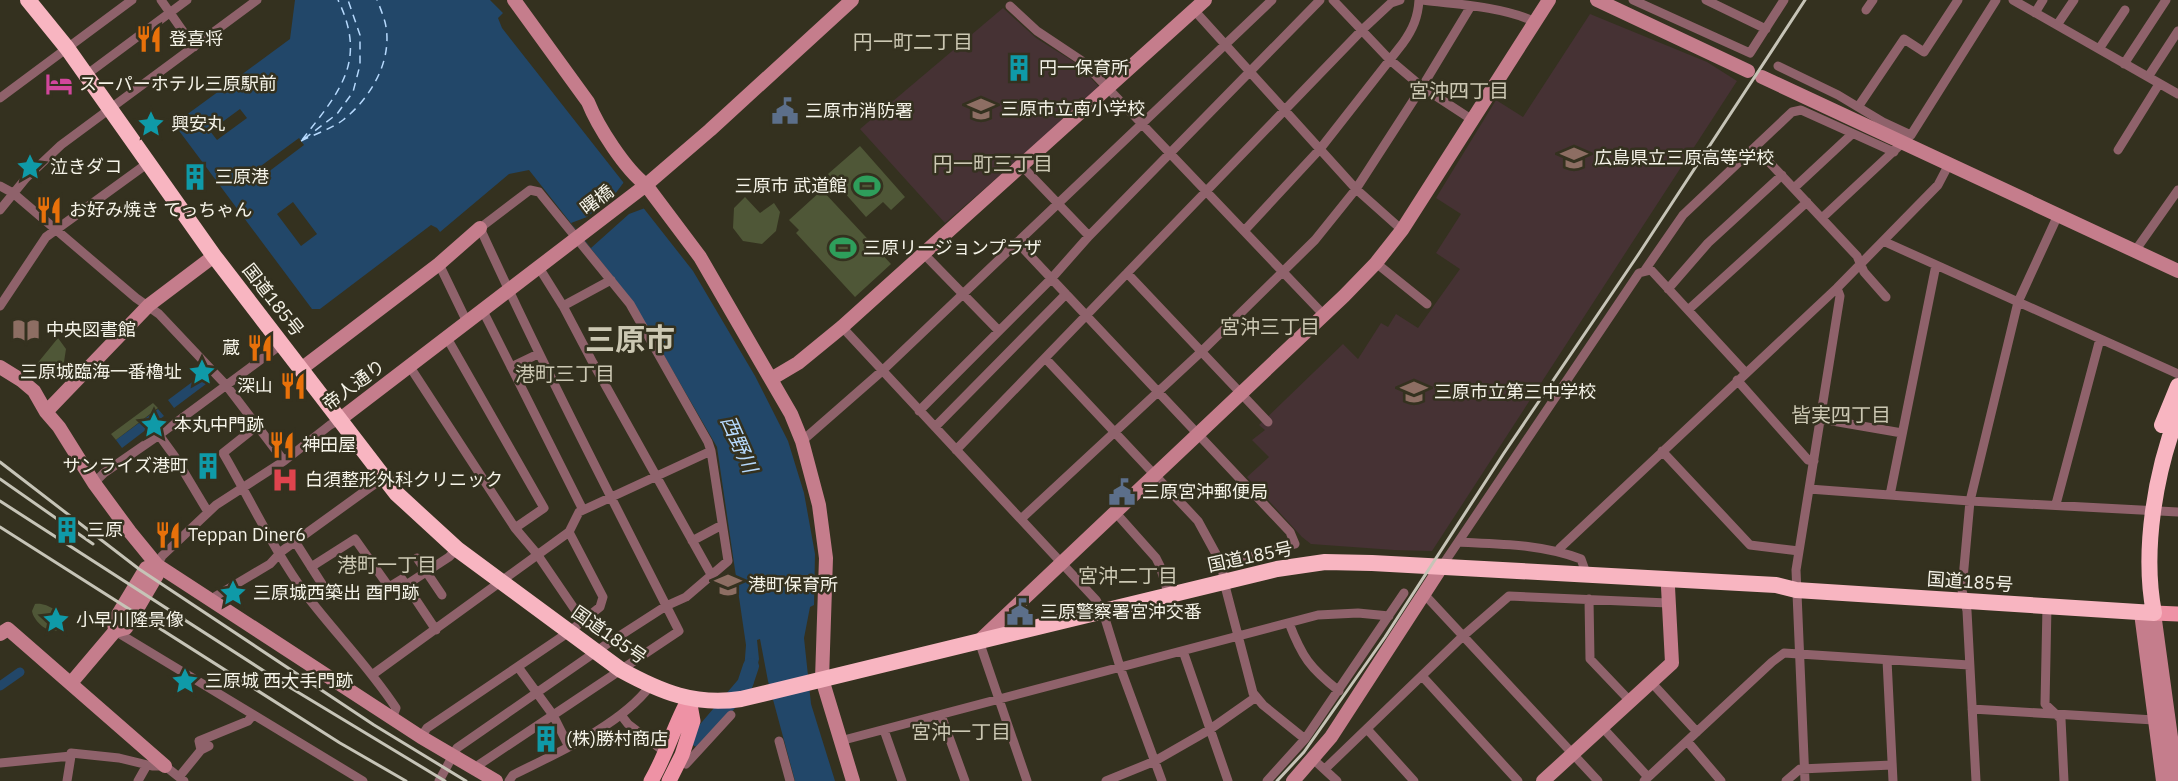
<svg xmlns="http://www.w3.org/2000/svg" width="2178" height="781" viewBox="0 0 2178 781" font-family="'IBM Plex Sans','Noto Sans JP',sans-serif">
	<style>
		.education { fill: #463234 }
		.green { fill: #4f5737 }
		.water { fill: #224769 }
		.pier { fill: #34311f }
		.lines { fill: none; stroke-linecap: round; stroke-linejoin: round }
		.canal { stroke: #224769; stroke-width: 9 }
		.river { stroke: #224769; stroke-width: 16 }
		.ferry { stroke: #b6d9fd; stroke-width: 1.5; stroke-dasharray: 8 6; stroke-linecap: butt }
		.street { stroke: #8f626b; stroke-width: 9 }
		.secondary { stroke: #c57d8c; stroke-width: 14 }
		.primary { stroke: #ee92a5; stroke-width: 15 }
		.highway { stroke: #f8b5c1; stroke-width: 16 }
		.rail { stroke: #c6c4b7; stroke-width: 3 }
		.labels { text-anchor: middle; stroke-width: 5; stroke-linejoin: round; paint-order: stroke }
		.poi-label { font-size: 18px; fill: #f5f3e8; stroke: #34311f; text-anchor: start }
		.street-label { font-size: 18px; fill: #f5f3e8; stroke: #34311f }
		.neighbourhood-label { font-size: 20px; fill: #ccc8b3; stroke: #34311f }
		.water-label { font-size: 20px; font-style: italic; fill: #b6d9fd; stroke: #34311f }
		.town-label { font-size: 30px; font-weight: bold; fill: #ccc8b3; stroke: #34311f }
	</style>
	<rect width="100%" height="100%" fill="#34311f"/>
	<path class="education" d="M1003,8L1036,38L1079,65L1100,88L945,223L860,129Z
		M1590,14L1707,62L1737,81L1432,551L1394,550L1311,544L1302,537L1247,477L1269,457L1252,440L1265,430L1259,425L1343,344L1358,359L1381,323L1388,327L1396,314L1418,328L1460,269L1436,253L1461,214L1436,198L1496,100L1523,117Z"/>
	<path class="green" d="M860,146L905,197L891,210L883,202L866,217L828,174Z
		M822,190L891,264L855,297L796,233L799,230L789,220Z
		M745,197L760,213L774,203L780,212L776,231L762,244L743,241L733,228L734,208Z
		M58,338L66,349L64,362L54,370H44L36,365Z
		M153,403L158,408L116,440L111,434Z
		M35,604C46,602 62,612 64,623C57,641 34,624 32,611Z"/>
	<path class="water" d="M295,0H490L503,13L498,18L502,28L693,271L755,376L788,441L804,493L815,554L814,605L810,607L804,638L811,704L835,781H795L768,681L760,639L757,640L759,659L753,685H738L744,671L746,645L717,447L633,302L529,170L509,174L440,232L437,228L431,225L320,309H312L174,124L290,39Z
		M203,374L208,380L206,384L174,408L168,400Z
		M158,409L164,416L122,448L116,440Z"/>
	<path class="pier" d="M240,109L247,118L217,140L210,131Z
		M299,138L304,145L251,185L246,177Z
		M624,182L645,208L629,214L591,248L571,223L587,217L615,194Z
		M293,202L317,234L301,246L277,214Z"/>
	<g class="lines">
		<path class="canal" d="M0,686L20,672"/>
		<path class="river" d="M698,739L745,684L751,666"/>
		<path class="ferry" d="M304,139L337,114L353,92L360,65V35L348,0
			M302,140C339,92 368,62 338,0
			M301,141C315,134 331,129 343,120C371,98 394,59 385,22C383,15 380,7 377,0"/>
		<path class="street" d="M161,0L194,47
			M1333,0L1390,60L1422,87L1474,121
			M1421,0C1456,4 1505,7 1535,22
			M1633,0L1750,53L1784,0
			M1706,0L1766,29
			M2013,0L2178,94
			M1010,6L1037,31L1082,61L1323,314
			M1194,10L1356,189L1402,230
			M1866,10L1873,0
			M2035,13L2043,0
			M2057,25L2074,0
			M2099,49L2125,10
			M2124,64L2166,0
			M1778,66L1838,95L1883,122L1911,135
			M86,75L187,0
			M2148,77L2178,31
			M0,98L132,0
			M1858,107L1904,39L1924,52L1958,0
			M1755,147L1857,256L1864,272L1886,297
			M2118,150L2159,84
			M1021,165L1089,236
			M0,186L13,193L136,298L159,314L226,385L284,461
			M1794,188L1852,134
			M0,210L26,178L61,145L257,0
			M1822,218L1911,135L1996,0
			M1244,231L1320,149L1403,43C1413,29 1418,17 1419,0
			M1883,241L2178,374
			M1017,242L1290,532L1295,544L1222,565
			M2135,251L2178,190
			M924,254L999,331
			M1376,263L1427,304
			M439,264L467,322
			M538,266L563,306L593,363L712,576
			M1645,270L1683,215L1792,112L1801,110L1894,152
			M1127,273L1268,422
			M1668,289L1708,243L1782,175
			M0,306L46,237L148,163
			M563,306L611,280
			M1688,310L1807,202
			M483,311L583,510
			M842,327L1096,600L1103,612L1120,667L1162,781
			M447,338L544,508L515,528
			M1045,358L1198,521L1222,565L1224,582L1253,693L1263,705L1305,739
			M410,367L515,528L537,554L582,620
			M511,367L538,354
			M1737,380L1808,460L1814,461
			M919,411L1051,279L1089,236L1320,0
			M1821,419L1902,433
			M257,426L223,453C251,501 274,551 307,596C336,634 370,668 396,708L392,719
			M935,427L1066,294
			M159,435L175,457L208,512
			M802,441L882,371L1272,0
			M956,450L1362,30L1391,3L1400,0
			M1662,451L1750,545L1799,551
			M94,483L104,473L159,435L282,344
			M1809,489L1970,501L2178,512
			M1890,495L1936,265
			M2056,504L2100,339
			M1115,512L1156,558L1160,566L1169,596
			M1021,519L1201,352L1315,240L1356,189L1422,87L1471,6
			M692,541L722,525
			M1458,542C1499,544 1542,544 1581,559L1586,573
			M296,543L322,584L307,596
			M1559,551L1560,548L1837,288L1938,185L1949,164
			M417,558L442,595
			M157,565L162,556L216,505L284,461L330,425L339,420
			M1442,566L1639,273L1651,270L1745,372
			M311,567L355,539L389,587L402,579L436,630
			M406,585L449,557L457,549
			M1424,594L1598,781
			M1589,599L1590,659L1630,701
			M212,601L216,596L270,564L282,551L383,478
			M2047,606L2045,704L2061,719L2064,781
			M1289,623C1302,657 1310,668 1339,691
			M115,631L363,781
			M979,641L1027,781
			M1183,651L1228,781
			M1887,660L1893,781
			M518,667L553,715L569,747
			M372,675L569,532
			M1422,676L1518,781
			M1651,682L1697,732
			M1972,709L2154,720
			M621,715L628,724L666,753
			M941,715L965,781
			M1602,727L1648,777
			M1367,729L1414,781
			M884,730L902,781
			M421,737L427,728L569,632L600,607L603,597L569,532L579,512L711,451
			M779,741L790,781
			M840,741L1318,615L1358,613L1389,616
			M1687,741L1721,781
			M201,750L199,741L248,721L253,715
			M1313,759L1337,781
			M680,760L686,764L731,715
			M0,763L71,756V753L119,758L152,766H165L184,781
			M1326,768L1463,636L1509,596L1668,603
			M179,777L201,750L209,746
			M67,781L71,756
			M138,781L147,765
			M439,781L457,748L607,644L666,606L686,597L728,561L711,451L708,442L630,304L539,192L530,190L480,228C542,364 611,497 679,631L480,764L476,770
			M509,781L513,775C557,753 621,725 650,686
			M1106,781L1155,761L1209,730L1256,697
			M1267,781L1305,739L1404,593
			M1644,781L1772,662L1784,653L1969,665
			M1786,781L1800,769L1892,765
			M1805,781L1796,570L1840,296L1837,288
			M1976,781L1967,611L1962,590L1970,501L2018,302L2058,215"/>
		<path class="secondary" d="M514,0L588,102C598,127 625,169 646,185L700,257L791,414L802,441L819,505L826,558L822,679L853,781
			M1597,0L1748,71
			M1762,77L2178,271
			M0,367L21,380L34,391L46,412L59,427L94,483L130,532L157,565L421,737L496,781
			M301,369L439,264L480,228
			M771,379L798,363L842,327L1205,0
			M46,412L149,305L214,256
			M339,420L646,185L710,130L852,0
			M2141,613L2163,781
			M2154,613L2177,781
			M115,631L114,621L146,568L157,565
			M0,634L8,629L165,766
			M979,641L1344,296L1376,263L1402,230L1549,0
			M71,683L115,631L126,628L157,575V565
			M1293,781L1331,737L1442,566
			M1543,781L1672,663L1668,587"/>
		<path class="primary" d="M2154,613L2178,614
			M651,781C667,754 674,725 689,699
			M669,781L682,755L693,721L689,699"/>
		<path class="highway" d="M28,0L67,48L214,256L396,493L457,549L621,670C661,692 695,706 741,699L1277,569L1325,562L1372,563L1776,585L1796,590L2154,613C2142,551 2155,473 2178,414
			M2162,425L2178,386"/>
		<path class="rail" d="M0,462L139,569L374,725L466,781
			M0,479L93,544
			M0,501L281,682L445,781
			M0,527L340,743L406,781
			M1277,781L1304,752L1385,637L1504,453L1638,255L1805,0"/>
	</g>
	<defs>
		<symbol id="restaurant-bare" viewBox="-9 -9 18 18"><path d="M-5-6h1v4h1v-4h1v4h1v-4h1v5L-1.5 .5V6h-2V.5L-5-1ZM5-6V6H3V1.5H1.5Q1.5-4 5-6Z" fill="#e8710a" stroke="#34311f" stroke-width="2.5" paint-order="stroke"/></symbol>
		<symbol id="building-bare" viewBox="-9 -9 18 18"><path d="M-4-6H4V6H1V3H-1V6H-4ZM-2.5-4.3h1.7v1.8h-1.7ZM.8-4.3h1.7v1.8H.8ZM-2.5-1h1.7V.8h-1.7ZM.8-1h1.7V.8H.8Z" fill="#0f9aa8" stroke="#34311f" stroke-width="2.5" paint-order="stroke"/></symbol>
		<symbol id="hotel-bare" viewBox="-9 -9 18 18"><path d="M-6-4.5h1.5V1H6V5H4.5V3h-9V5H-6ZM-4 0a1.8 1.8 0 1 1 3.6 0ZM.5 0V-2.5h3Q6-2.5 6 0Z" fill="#d1479c" stroke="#34311f" stroke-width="2.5" paint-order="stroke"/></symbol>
		<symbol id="school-bare" viewBox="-9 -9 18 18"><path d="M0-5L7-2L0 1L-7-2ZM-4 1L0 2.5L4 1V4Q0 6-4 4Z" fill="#8d6e63" stroke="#34311f" stroke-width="2.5" paint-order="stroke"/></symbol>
		<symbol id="civic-bare" viewBox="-9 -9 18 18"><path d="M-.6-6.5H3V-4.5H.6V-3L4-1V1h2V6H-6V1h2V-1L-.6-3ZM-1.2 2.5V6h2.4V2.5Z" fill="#5c6f8a" stroke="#34311f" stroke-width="2.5" paint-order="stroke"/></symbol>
		<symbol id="sight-bare" viewBox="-9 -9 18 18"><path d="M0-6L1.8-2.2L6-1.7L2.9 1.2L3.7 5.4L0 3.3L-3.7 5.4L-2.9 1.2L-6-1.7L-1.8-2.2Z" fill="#0f9aa8" stroke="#34311f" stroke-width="2.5" paint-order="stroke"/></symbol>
		<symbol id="stadium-bare" viewBox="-9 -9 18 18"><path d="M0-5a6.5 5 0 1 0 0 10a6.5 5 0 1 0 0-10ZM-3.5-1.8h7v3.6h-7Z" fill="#2e9e5b" stroke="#34311f" stroke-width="2.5" paint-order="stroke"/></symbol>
		<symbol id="library-bare" viewBox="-9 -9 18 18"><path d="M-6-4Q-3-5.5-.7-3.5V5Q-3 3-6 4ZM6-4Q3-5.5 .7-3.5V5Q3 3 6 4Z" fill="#8d6e63" stroke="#34311f" stroke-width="2.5" paint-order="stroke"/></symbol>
		<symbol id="hospital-bare" viewBox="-9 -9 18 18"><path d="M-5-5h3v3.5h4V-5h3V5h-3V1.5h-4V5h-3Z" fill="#e0444e" stroke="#34311f" stroke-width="2.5" paint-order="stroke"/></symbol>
	</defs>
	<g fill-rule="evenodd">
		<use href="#restaurant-bare" x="130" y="20" width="38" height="38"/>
		<use href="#building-bare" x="1000" y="49" width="38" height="38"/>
		<use href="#hotel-bare" x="40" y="65" width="38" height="38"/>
		<use href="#school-bare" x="962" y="90" width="38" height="38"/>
		<use href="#civic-bare" x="766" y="92" width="38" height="38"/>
		<use href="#sight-bare" x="132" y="105" width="38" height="38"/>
		<use href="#school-bare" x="1555" y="139" width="38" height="38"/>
		<use href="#sight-bare" x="11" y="148" width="38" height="38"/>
		<use href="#building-bare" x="176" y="158" width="38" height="38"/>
		<use href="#stadium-bare" x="848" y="167" width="38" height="38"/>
		<use href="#restaurant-bare" x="30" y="191" width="38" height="38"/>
		<use href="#stadium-bare" x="824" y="229" width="38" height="38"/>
		<use href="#library-bare" x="7" y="311" width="38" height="38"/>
		<use href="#restaurant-bare" x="241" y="329" width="38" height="38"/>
		<use href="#sight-bare" x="183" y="353" width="38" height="38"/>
		<use href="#restaurant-bare" x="274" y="367" width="38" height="38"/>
		<use href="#school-bare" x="1395" y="373" width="38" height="38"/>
		<use href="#sight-bare" x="135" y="406" width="38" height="38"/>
		<use href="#restaurant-bare" x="263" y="426" width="38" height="38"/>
		<use href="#building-bare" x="189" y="447" width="38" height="38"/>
		<use href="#hospital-bare" x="266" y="461" width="38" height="38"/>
		<use href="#civic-bare" x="1103" y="473" width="38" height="38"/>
		<use href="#building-bare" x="48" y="511" width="38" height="38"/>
		<use href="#restaurant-bare" x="149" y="516" width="38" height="38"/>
		<use href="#school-bare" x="709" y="566" width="38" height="38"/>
		<use href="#sight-bare" x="214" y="574" width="38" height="38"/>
		<use href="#civic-bare" x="1001" y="593" width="38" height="38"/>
		<use href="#sight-bare" x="37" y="601" width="38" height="38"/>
		<use href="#sight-bare" x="166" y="662" width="38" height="38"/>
		<use href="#building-bare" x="527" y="720" width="38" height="38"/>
	</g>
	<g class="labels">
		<g class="poi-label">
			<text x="169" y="45">登喜将</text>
			<text x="1039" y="74">円一保育所</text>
			<text x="79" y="90">スーパーホテル三原駅前</text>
			<text x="1001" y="115">三原市立南小学校</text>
			<text x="805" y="117">三原市消防署</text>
			<text x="171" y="130">興安丸</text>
			<text x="1594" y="164">広島県立三原高等学校</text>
			<text x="50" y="173">泣きダコ</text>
			<text x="215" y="183">三原港</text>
			<text x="847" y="192" text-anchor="end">三原市 武道館</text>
			<text x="69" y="216">お好み焼き てっちゃん</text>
			<text x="863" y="254">三原リージョンプラザ</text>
			<text x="46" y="336">中央図書館</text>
			<text x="240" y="354" text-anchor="end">蔵</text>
			<text x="182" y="378" text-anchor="end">三原城臨海一番櫓址</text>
			<text x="273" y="392" text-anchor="end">深山</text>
			<text x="1434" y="398">三原市立第三中学校</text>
			<text x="174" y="431">本丸中門跡</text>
			<text x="302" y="451">神田屋</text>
			<text x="188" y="472" text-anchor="end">サンライズ港町</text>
			<text x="305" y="486">白須整形外科クリニック</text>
			<text x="1142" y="498">三原宮沖郵便局</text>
			<text x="87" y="536">三原</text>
			<text x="188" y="541">Teppan Diner6</text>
			<text x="748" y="591">港町保育所</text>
			<text x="253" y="599">三原城西築出 酉門跡</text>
			<text x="1040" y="618">三原警察署宮沖交番</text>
			<text x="76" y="626">小早川隆景像</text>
			<text x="205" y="687">三原城 西大手門跡</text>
			<text x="566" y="745">(株)勝村商店</text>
		</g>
		<g class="street-label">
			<text transform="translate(597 200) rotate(-37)" y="6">曙橋</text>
			<text transform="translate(273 300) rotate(52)" y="6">国道185号</text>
			<text transform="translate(354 385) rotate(-36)" y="6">帝人通り</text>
			<text transform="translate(1250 557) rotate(-12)" y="6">国道185号</text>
			<text transform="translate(1970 582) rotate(4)" y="6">国道185号</text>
			<text transform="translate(609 635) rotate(35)" y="6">国道185号</text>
		</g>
		<g class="neighbourhood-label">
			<text x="913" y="49">円一町二丁目</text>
			<text x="1459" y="98">宮沖四丁目</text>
			<text x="993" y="171">円一町三丁目</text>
			<text x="1270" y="334">宮沖三丁目</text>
			<text x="565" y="381">港町三丁目</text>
			<text x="1841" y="422">皆実四丁目</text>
			<text x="387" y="572">港町一丁目</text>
			<text x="1128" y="583">宮沖二丁目</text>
			<text x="961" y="739">宮沖一丁目</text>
		</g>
		<g class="water-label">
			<text transform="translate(739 444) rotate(66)" y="7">西野川</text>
		</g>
		<g class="town-label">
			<text x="630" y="350">三原市</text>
		</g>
	</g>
</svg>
